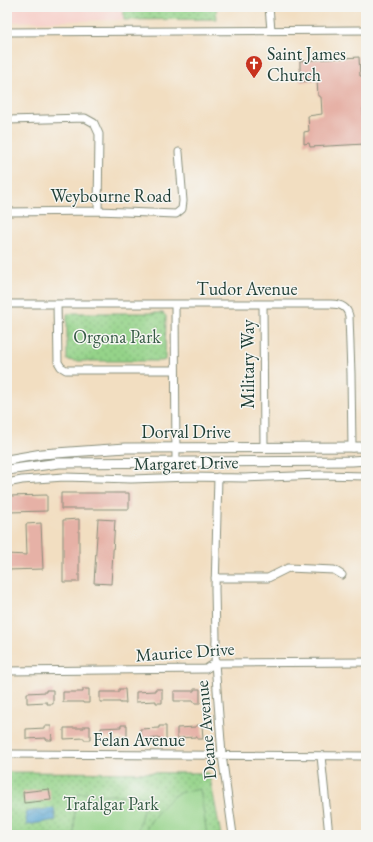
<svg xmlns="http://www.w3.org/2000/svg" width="373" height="842" viewBox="0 0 373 842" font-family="'EB Garamond',serif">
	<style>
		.built { fill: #f7d0ca }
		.park { fill: url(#park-dots); stroke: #5a885e }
		.pitch { fill: #94d389; stroke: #5a885e }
		.water { fill: url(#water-waves); stroke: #3c7082 }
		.building { fill: #e6b1a6 }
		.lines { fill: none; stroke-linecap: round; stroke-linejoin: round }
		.minor-casing { stroke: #888e7a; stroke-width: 9 }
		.major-casing { stroke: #888e7a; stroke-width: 11 }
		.minor { stroke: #fff; stroke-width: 7 }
		.major { stroke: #fff; stroke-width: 9 }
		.labels { text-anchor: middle; stroke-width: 3; stroke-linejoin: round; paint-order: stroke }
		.poi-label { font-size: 18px; fill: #1f3d34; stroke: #f6f6f2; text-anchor: start }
		.street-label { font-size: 18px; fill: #1f3d34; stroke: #f6f6f2 }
		.park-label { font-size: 18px; fill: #365b45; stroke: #f6f6f2 }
	</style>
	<defs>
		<pattern id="park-dots" width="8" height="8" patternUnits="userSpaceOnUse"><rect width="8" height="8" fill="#94d389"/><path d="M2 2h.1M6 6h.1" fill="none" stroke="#78ac71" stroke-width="1.8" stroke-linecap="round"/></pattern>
		<pattern id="water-waves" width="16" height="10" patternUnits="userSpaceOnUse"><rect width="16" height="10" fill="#58a4d1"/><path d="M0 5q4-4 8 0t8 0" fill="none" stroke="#4887aa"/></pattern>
	</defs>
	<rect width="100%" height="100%" fill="#f6f6f2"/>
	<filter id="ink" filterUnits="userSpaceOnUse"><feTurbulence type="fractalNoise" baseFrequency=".025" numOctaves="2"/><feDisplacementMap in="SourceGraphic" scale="8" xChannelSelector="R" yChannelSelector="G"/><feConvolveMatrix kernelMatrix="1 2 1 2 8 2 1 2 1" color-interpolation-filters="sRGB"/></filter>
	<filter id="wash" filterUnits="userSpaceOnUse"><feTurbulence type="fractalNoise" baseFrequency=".012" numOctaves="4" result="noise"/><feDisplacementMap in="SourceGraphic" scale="16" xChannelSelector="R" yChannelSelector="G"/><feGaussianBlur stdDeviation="0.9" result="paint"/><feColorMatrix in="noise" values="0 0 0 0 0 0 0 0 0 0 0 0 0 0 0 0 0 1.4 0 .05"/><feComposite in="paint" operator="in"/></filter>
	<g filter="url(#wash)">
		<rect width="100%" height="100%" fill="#f2dec1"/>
		<path class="built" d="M7,7H123L124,20L7,22Z"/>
		<path class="park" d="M123,7H216L217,19L124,20Z
			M74,313H163L166,316L165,360L162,361H74L67,360V314Z
			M7,772L209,773L221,835H7Z"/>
		<path class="pitch" d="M200,789L207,835H144C148,822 164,803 175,795C181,791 193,791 200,789Z
			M80,793L146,797L138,830L135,835H74L75,796Z"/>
		<path class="water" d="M54,808L56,820L27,825L25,812Z"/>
		<g id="blocks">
			<path class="building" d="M359,57L360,76H363L365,108H363L365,144L310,147L309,143L304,144V132L309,131L308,116L322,114L321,97L318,96L317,80L300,82V61Z
				M61,493H129V509H61Z
				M47,495V511L9,512L8,496Z
				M79,519V582H63V520Z
				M98,519L115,520L111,584L94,583Z
				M41,523L43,569L7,570V554L27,555L26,524Z
				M83,689H89V703H83V702H63V692H83Z
				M119,689H125L126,703H120V702H100V692H119Z
				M155,689H162V703H156V701L136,702V692L155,691Z
				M194,689H200V703H194V701H174V691H194Z
				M46,690H53V704H47V702L27,703V693L46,692Z
				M121,725H127V739H121V737L101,738V728L121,727Z
				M196,725H202L203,739H197V737L177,738V728L196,727Z
				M45,726H51L52,740H46V738L26,739V729L45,728Z
				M84,726H90V740H84V738L64,739V728H84Z
				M159,726H166V740H160V738L140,739V729L159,728Z
				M49,789L51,800L24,803L23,792Z"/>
		</g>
	</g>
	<g filter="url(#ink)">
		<use href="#blocks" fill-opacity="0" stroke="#888e7a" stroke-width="1"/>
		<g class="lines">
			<defs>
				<path id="minor" d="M269,7L271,30
					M7,32L366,30
					M7,120L85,118L94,123L99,134L98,211
					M7,212L98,211L176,214L182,209L183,201L179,152
					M7,304H331C340,304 347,306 349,316L351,374L352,448
					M57,304L58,362L61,367L66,370H175
					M175,304L176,462
					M263,304L264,448
					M218,477L215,589L216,639L215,663L222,755L233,835
					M7,483L22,480L64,477L131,479L191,477L244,478L320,475L366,476
					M215,578H268L288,568L334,570L342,575
					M7,671L206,669L215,663L366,662
					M7,754L366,756
					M321,756L329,835"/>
				<path id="major" d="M7,460L42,454L126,448L366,447
					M7,470L59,463L352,461L366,460"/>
			</defs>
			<use href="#minor" class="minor-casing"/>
			<use href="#major" class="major-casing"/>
			<use href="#minor" class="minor"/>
			<use href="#major" class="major"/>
		</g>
	</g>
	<defs>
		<symbol id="church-pin" viewBox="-11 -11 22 30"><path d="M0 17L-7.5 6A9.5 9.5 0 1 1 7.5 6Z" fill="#c8321e" stroke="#f6f6f2"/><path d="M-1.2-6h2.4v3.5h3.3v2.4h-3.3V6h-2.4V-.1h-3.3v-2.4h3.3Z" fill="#fff"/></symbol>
	</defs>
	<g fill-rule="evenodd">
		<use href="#church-pin" x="244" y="54" width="20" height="27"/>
	</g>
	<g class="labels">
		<g class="poi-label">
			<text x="267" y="60">Saint James<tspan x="267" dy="21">Church</tspan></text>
		</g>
		<g class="street-label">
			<text x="111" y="202">Weybourne Road</text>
			<text x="247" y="295">Tudor Avenue</text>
			<text transform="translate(248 364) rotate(-90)" y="6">Military Way</text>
			<text x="186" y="438">Dorval Drive</text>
			<text transform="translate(186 463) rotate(-1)" y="6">Margaret Drive</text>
			<text transform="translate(185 652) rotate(-4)" y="6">Maurice Drive</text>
			<text transform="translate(206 730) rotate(-95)" y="6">Deane Avenue</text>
			<text x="139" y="746">Felan Avenue</text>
		</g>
		<g class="park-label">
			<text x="117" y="343">Orgona Park</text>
			<text x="111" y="810">Trafalgar Park</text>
		</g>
	</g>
	<rect width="373" height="842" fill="none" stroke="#f6f6f2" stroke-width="24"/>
</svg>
